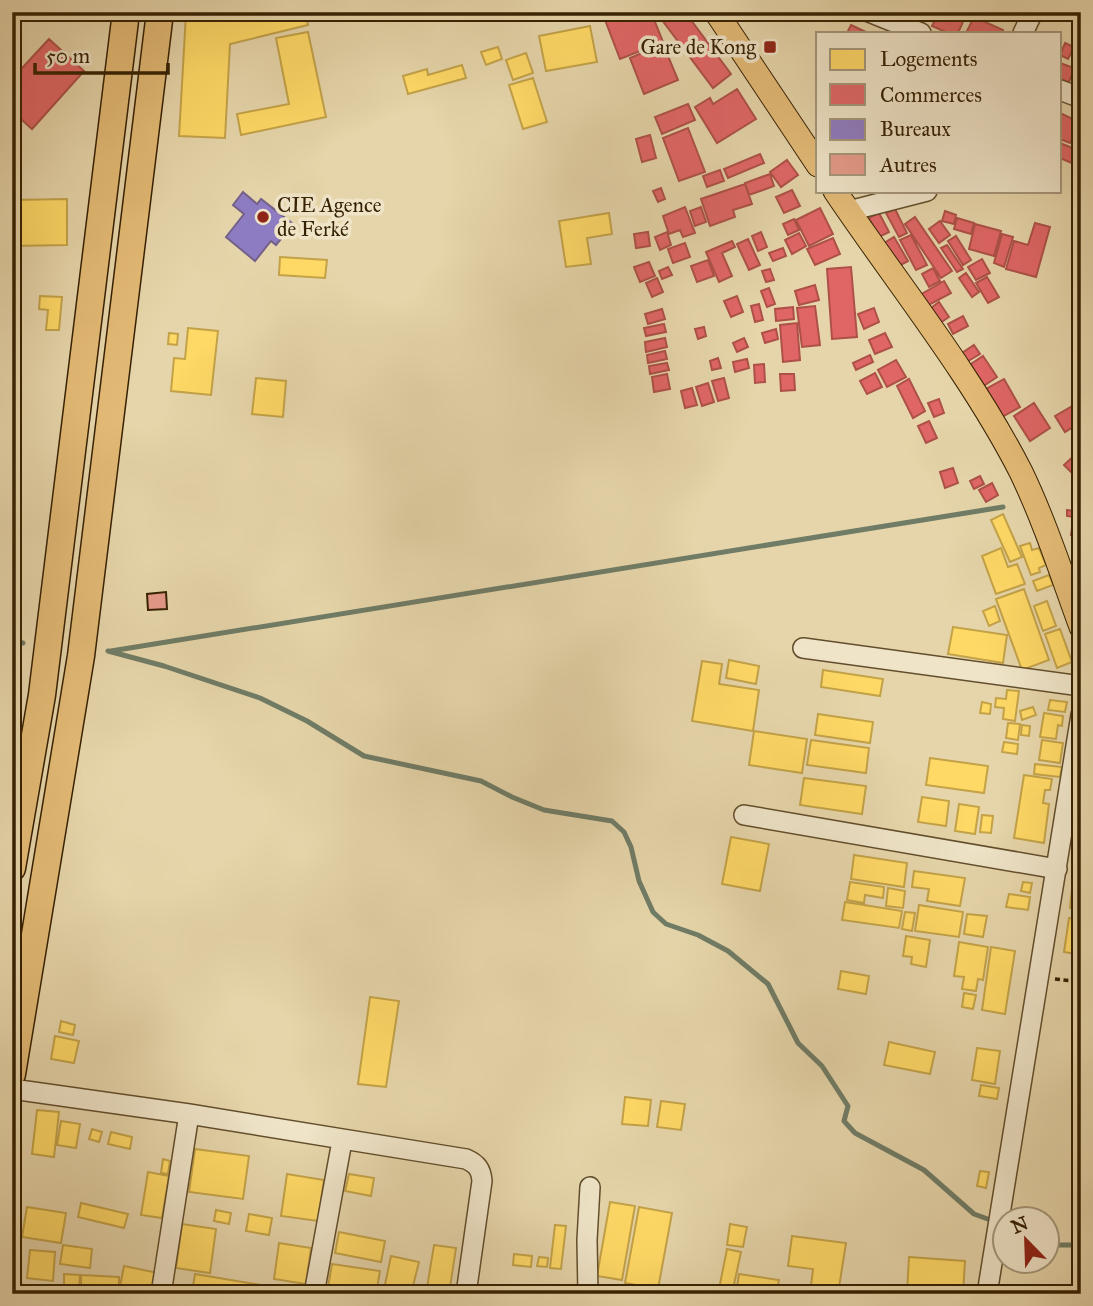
<svg xmlns="http://www.w3.org/2000/svg" width="1093" height="1306" viewBox="0 0 1093 1306" font-family="'IM FELL Great Primer',serif">
	<style>
		.homes { fill: #ffd966; stroke: #c3a248; stroke-width: 2 }
		.shops { fill: #e06666; stroke: #ad5148; stroke-width: 2 }
		.offices { fill: #8e7cc3; stroke: #746189; stroke-width: 2 }
		.lines { fill: none; stroke-linecap: round; stroke-linejoin: round }
		.stream { stroke: #707c66; stroke-width: 5 }
		.building { fill: #e59a89; stroke: #362102; stroke-width: 2 }
		.minor-casing { stroke: #624e2c; stroke-width: 22 }
		.major-casing { stroke: #362102; stroke-width: 25 }
		.highway-casing { stroke: #362102; stroke-width: 29 }
		.path { stroke: #362102; stroke-width: 3.5; stroke-dasharray: 5 3.5; stroke-linecap: butt }
		.minor { stroke: #efe4c8; stroke-width: 19 }
		.major { stroke: #e3ba75; stroke-width: 23 }
		.highway { stroke: #e3ba75; stroke-width: 26 }
		.poi-dot { fill: #8f2418; stroke: #efe4c8; stroke-width: 2.5 }
		.labels { text-anchor: middle; stroke-width: 7; stroke-linejoin: round; paint-order: stroke }
		.poi-label { font-size: 21px; fill: #362102; stroke: #efe4c8; text-anchor: end }
	</style>
	<rect width="100%" height="100%" fill="#e6d5aa"/>
	<filter id="stains"><feTurbulence type="fractalNoise" baseFrequency=".00286" numOctaves="4"/><feColorMatrix values="0 0 0 0 .2 0 0 0 0 .09 0 0 0 0 .02 0 0 0 .5 -.17"/></filter>
	<radialGradient id="worn" r=".72"><stop offset=".6" stop-color="#630" stop-opacity="0"/><stop offset="1" stop-color="#630" stop-opacity=".3"/></radialGradient>
	<path class="homes" d="M191,12H305L308,25L230,44L225,138L179,136L186,14Z
		M590,26L597,62L546,71L539,36Z
		M308,32L326,117L241,135L237,114L289,104L276,38Z
		M498,47L502,59L486,65L481,52Z
		M526,53L533,73L513,80L506,60Z
		M462,65L466,78L408,94L403,76L427,69L428,75Z
		M533,78L547,122L523,129L509,85Z
		M67,199V245L12,246V200Z
		M609,213L612,234L587,238L591,264L566,267L559,221Z
		M280,257L327,260L325,278L279,275Z
		M40,296L62,297L59,330H46L48,310L39,309Z
		M188,328L218,331L211,395L171,391L174,358L185,359Z
		M169,333L178,334L177,345L168,344Z
		M256,378L286,381L283,417L252,414Z
		M1003,514L1022,557L1010,562L991,520Z
		M1030,543L1032,550L1039,548L1046,565L1039,568L1040,572L1031,575L1020,546Z
		M1001,548L1008,567L1017,564L1025,584L996,594L982,556Z
		M1049,575L1053,585L1037,591L1033,581Z
		M1024,589L1049,660L1022,670L996,599Z
		M1047,601L1056,626L1043,631L1034,606Z
		M995,606L1000,621L989,626L983,611Z
		M953,627L1007,635L1003,663L948,654Z
		M1060,629L1072,662L1057,668L1045,634Z
		M729,660L759,666L756,684L726,678Z
		M702,661L722,664L719,684L759,690L753,731L692,721Z
		M823,670L883,679L880,696L821,687Z
		M1007,690L1019,691L1015,721L1003,719L1004,708L995,707L996,698L1006,699Z
		M1050,700L1067,702L1065,712L1048,710Z
		M982,702L991,704L990,714L980,713Z
		M1033,707L1036,715L1022,720L1020,711Z
		M1044,713L1063,716L1062,726L1058,725L1056,739L1040,737Z
		M818,714L873,722L870,743L815,735Z
		M1008,723L1020,724L1018,740L1006,738Z
		M1022,725L1030,726L1029,736L1021,735Z
		M754,731L807,739L802,773L749,765Z
		M811,740L869,748L866,773L807,765Z
		M1042,740L1063,743L1060,763L1039,760Z
		M1004,742L1018,744L1017,754L1002,752Z
		M930,758L988,766L984,793L926,785Z
		M1035,764L1062,767L1060,777L1034,774Z
		M1024,775L1052,779L1050,790H1045L1043,803L1049,804L1044,843L1014,838Z
		M804,778L866,786L862,814L800,805Z
		M922,797L949,801L946,826L918,822Z
		M959,804L979,807L975,834L955,831Z
		M982,815L993,816L991,833L980,832Z
		M731,837L769,844L760,891L722,884Z
		M854,855L907,863L904,887L851,879Z
		M914,871L965,878L960,906L927,901L929,889L912,887Z
		M850,882L884,887L883,898L865,895L864,903L847,900Z
		M1023,882L1032,883L1030,893L1021,891Z
		M888,888L905,891L903,908L886,906Z
		M1072,889L1081,891V910L1070,908Z
		M1009,894L1030,897L1028,910L1006,907Z
		M845,902L902,911L899,928L842,920Z
		M919,905L963,912L959,937L915,931Z
		M905,912L915,913L912,931L902,929Z
		M967,914L987,916L983,937L964,934Z
		M1069,918L1081,920L1076,954L1064,952Z
		M906,936L930,940L926,967L911,964L912,957L903,956Z
		M959,942L988,947L983,980L978,979L976,991L962,989L964,977L954,976Z
		M991,947L1015,951L1005,1014L982,1010Z
		M841,971L869,976L866,994L838,989Z
		M964,993L976,995L973,1009L962,1007Z
		M370,997L399,1001L386,1087L358,1084Z
		M61,1021L75,1025L73,1035L59,1032Z
		M55,1036L79,1041L74,1063L51,1059Z
		M889,1042L935,1052L930,1074L884,1065Z
		M977,1048L1000,1051L995,1084L972,1080Z
		M981,1085L999,1088L997,1099L979,1096Z
		M625,1097L651,1100L648,1126L622,1124Z
		M661,1101L685,1104L681,1130L657,1127Z
		M37,1110L59,1112L54,1157L32,1154Z
		M61,1121L80,1124L76,1148L57,1145Z
		M92,1129L102,1132L99,1142L89,1139Z
		M111,1132L132,1137L130,1149L108,1144Z
		M195,1149L249,1156L243,1199L189,1192Z
		M163,1159L170,1161L168,1174L161,1173Z
		M980,1171L989,1172L986,1188L977,1186Z
		M148,1172L169,1176L162,1218L141,1215Z
		M287,1174L324,1180L318,1221L281,1216Z
		M349,1174L374,1178L371,1196L345,1191Z
		M610,1202L635,1206L622,1280L597,1276Z
		M81,1203L128,1214L124,1228L78,1217Z
		M27,1207L66,1213L61,1243L22,1237Z
		M639,1207L672,1213L658,1289L625,1283Z
		M216,1210L231,1213L229,1224L214,1221Z
		M249,1214L272,1218L269,1235L246,1231Z
		M182,1224L216,1229L210,1273L176,1268Z
		M730,1224L747,1227L743,1247L727,1245Z
		M555,1225L566,1226L561,1269L550,1268Z
		M339,1232L385,1241L381,1262L335,1253Z
		M792,1236L846,1243L838,1294H810L813,1269L788,1266Z
		M279,1243L311,1248L306,1284L274,1279Z
		M63,1245L92,1249L90,1268L60,1264Z
		M434,1245L456,1248L449,1294H426Z
		M727,1249L741,1252L732,1294H718Z
		M30,1250L55,1252L53,1281L27,1278Z
		M514,1254L532,1256L531,1267L513,1265Z
		M391,1256L419,1262L411,1294H383Z
		M539,1257L548,1258L547,1267L537,1266Z
		M909,1257L965,1261L963,1294H907Z
		M332,1264L380,1271L376,1294L327,1293Z
		M124,1266L158,1273L153,1294L119,1291Z
		M64,1274L80,1275L79,1288H64Z
		M195,1274L267,1286L266,1294L192,1292Z
		M739,1274L779,1280L776,1294H736Z
		M81,1275L119,1277V1289L81,1287Z
		M12,1280L22,1284L18,1294H12Z
		M31,1285L48,1289L47,1294H29Z"/>
	<path class="shops" d="M602,12H651L663,42L620,59Z
		M656,12H685L731,74L713,88Z
		M958,12L966,15L958,33H948L932,26L938,14L954,21Z
		M974,17L1003,30L1002,33H966Z
		M851,25L868,33H847Z
		M49,39L84,71L32,129L12,111V79Z
		M1065,43L1074,47L1068,59L1060,55Z
		M663,44L678,80L644,94L630,58Z
		M1060,63L1074,68L1069,82L1060,79Z
		M737,89L756,119L717,143L695,107L710,98L713,104Z
		M688,104L695,120L662,134L655,117Z
		M1060,113L1079,122L1070,143L1060,139Z
		M688,128L705,172L679,181L663,138Z
		M650,135L656,158L642,162L636,139Z
		M1060,143L1080,151L1074,164L1060,158Z
		M760,154L764,163L728,178L724,169Z
		M787,160L798,175L781,187L770,172Z
		M720,170L724,181L707,187L703,176Z
		M770,174L774,186L749,195L745,183Z
		M745,184L752,204L733,210L735,217L710,226L701,199Z
		M661,188L665,199L658,202L653,191Z
		M792,190L800,206L784,213L776,197Z
		M685,207L695,233L683,237L680,230L669,234L663,216Z
		M701,207L706,222L695,226L690,211Z
		M820,208L833,234L809,246L796,220Z
		M895,209L907,233L899,237L886,213Z
		M945,211L956,215L954,224L942,221Z
		M879,213L889,232L879,237L869,218Z
		M915,217L952,271L941,278L905,224Z
		M957,218L974,223L971,234L954,229Z
		M794,219L799,230L788,235L783,224Z
		M940,221L950,235L939,243L929,229Z
		M1035,223L1050,227L1036,277L1006,269L1014,241L1028,245Z
		M975,224L1001,231L994,256L969,249Z
		M648,232L650,246L636,248L634,234Z
		M667,232L671,245L660,250L655,237Z
		M761,232L767,247L758,251L752,236Z
		M799,233L806,246L792,254L785,240Z
		M1002,234L1013,237L1004,267L994,263Z
		M911,235L927,265L916,270L900,240Z
		M956,236L971,260L963,265L948,241Z
		M894,237L908,261L897,267L884,243Z
		M833,238L840,254L815,265L807,249Z
		M748,239L760,265L749,270L737,244Z
		M732,241L735,247L722,253L732,276L719,282L706,252Z
		M685,243L690,257L673,263L668,249Z
		M947,245L963,269L957,272L941,248Z
		M783,248L786,256L773,261L769,253Z
		M982,259L990,273L976,280L968,267Z
		M708,260L714,276L697,282L691,266Z
		M649,262L655,276L640,282L634,267Z
		M668,267L672,275L662,279L659,271Z
		M851,267L857,337L832,339L827,269Z
		M933,268L940,281L929,287L922,274Z
		M770,269L774,280L766,282L762,271Z
		M966,273L979,292L972,297L959,278Z
		M987,277L999,297L988,303L976,283Z
		M657,278L663,292L652,297L646,283Z
		M944,281L951,293L925,307L918,296Z
		M815,285L819,300L799,305L795,291Z
		M769,288L775,304L767,307L761,291Z
		M737,296L743,312L731,317L724,301Z
		M939,302L949,317L937,325L927,311Z
		M759,304L763,320L755,322L751,306Z
		M815,306L820,345L802,347L797,308Z
		M793,307L794,319L776,321L775,309Z
		M874,308L879,322L864,329L858,314Z
		M662,309L665,319L648,324L645,314Z
		M963,316L968,326L953,334L948,324Z
		M797,323L800,360L783,362L780,325Z
		M664,324L666,332L646,336L644,328Z
		M704,327L706,336L698,339L695,329Z
		M776,329L778,339L765,343L762,333Z
		M885,333L892,347L875,354L869,340Z
		M665,338L667,347L646,352L645,342Z
		M744,338L748,347L737,352L733,343Z
		M974,345L980,354L965,363L959,355Z
		M665,351L667,359L648,363L647,355Z
		M870,355L873,362L856,370L853,363Z
		M983,356L997,377L982,387L968,366Z
		M718,358L721,368L712,370L710,361Z
		M747,359L749,368L735,372L733,362Z
		M896,360L906,377L887,387L878,370Z
		M667,363L669,370L650,374L649,366Z
		M764,364L765,382L755,383L754,365Z
		M875,373L882,387L867,394L860,381Z
		M667,374L670,389L654,392L652,377Z
		M780,374H794L795,390L781,391Z
		M724,378L729,398L718,401L712,381Z
		M909,379L925,411L913,418L897,386Z
		M1004,379L1020,407L1002,417L986,389Z
		M708,383L714,402L702,406L696,387Z
		M692,388L697,405L685,408L681,391Z
		M939,399L944,413L934,417L928,403Z
		M1081,401V422L1065,432L1055,416Z
		M1034,403L1050,428L1030,441L1014,416Z
		M929,421L937,438L926,443L918,426Z
		M1075,455L1081,461V471L1075,476L1064,465Z
		M953,468L958,483L945,488L940,472Z
		M980,476L984,484L974,489L970,481Z
		M992,483L998,495L986,502L979,490Z
		M1067,510L1081,512V518L1067,516Z
		M1073,521L1081,522V549H1076L1077,536L1071,535Z"/>
	<path class="offices" d="M243,192L257,204L261,199L293,224L276,245L271,241L255,261L226,237L244,214L233,205Z"/>
	<g class="lines">
		<path class="stream" d="M12,641L23,643
			M108,651L164,666L260,698L307,721L364,756L481,781L512,797L544,810L612,821L624,832L631,847L639,881L653,912L666,924L698,935L728,951L768,984L798,1043L822,1066L848,1106L844,1121L855,1133L924,1170L974,1214L996,1222
			M111,651L1003,507
			M1048,1245H1081"/>
	</g>
	<path class="building" d="M166,592L167,609L148,610L147,594Z"/>
	<g class="lines">
		<defs>
			<path id="minor" d="M869,12L921,33
				M1023,33L1033,12
				M1060,90L1081,98
				M849,211L927,191
				M803,648L1081,686
				M744,815L1057,869
				M12,1089L189,1114L466,1159C477,1164 481,1169 482,1181L466,1294
				M161,1294L189,1114
				M314,1294L342,1141
				M588,1294L587,1240L590,1187
				M987,1294L1081,715"/>
			<path id="major" d="M716,12L818,165
				M835,191C897,283 971,374 1021,472C1045,522 1062,575 1081,627"/>
			<path id="highway" d="M12,868L42,695L126,12
				M12,1074L81,656L160,12"/>
		</defs>
		<use href="#minor" class="minor-casing"/>
		<use href="#major" class="major-casing"/>
		<use href="#highway" class="highway-casing"/>
		<path class="path" d="M1055,979L1081,982"/>
		<use href="#minor" class="minor"/>
		<use href="#major" class="major"/>
		<use href="#highway" class="highway"/>
	</g>
	<g class="poi-dot">
		<rect x="763" y="40" width="14" height="14" rx="3.5"/>
		<circle cx="263" cy="217" r="7"/>
	</g>
	<g class="labels">
		<g class="poi-label">
			<text x="756" y="54">Gare de Kong</text>
			<text x="277" y="212" text-anchor="start">CIE Agence<tspan x="277" dy="24">de Ferké</tspan></text>
		</g>
	</g>
	<rect width="1093" height="1306" fill="none" stroke="#e6d5aa" stroke-width="42"/>
	<rect x="14" y="14" width="1065" height="1278" fill="none" stroke="#362102" stroke-width="3.5"/>
	<rect x="21" y="21" width="1051" height="1264" fill="none" stroke="#362102" stroke-width="2"/>
	<rect x="816" y="32" width="245" height="161" fill="#efe4c8" stroke="#a59679" stroke-width="2"/>
	<rect x="830" y="49" width="35" height="21" fill="#ffd966" stroke="#a59679" stroke-width="2"/>
	<text x="880" y="66" font-size="21" fill="#362102">Logements</text>
	<rect x="830" y="84" width="35" height="21" fill="#e06666" stroke="#a59679" stroke-width="2"/>
	<text x="880" y="102" font-size="21" fill="#362102">Commerces</text>
	<rect x="830" y="119" width="35" height="21" fill="#8e7cc3" stroke="#a59679" stroke-width="2"/>
	<text x="880" y="136" font-size="21" fill="#362102">Bureaux</text>
	<rect x="830" y="154" width="35" height="21" fill="#e59a89" stroke="#a59679" stroke-width="2"/>
	<text x="880" y="172" font-size="21" fill="#362102">Autres</text>
	<g transform="translate(1026 1240) rotate(337)"><circle r="33" fill="#efe4c8" stroke="#a59679" stroke-width="2"/>
	<path d="M0-5L12 26L0 18L-12 26Z" fill="#8f2418"/>
	<text y="-10" font-size="19" font-weight="bold" text-anchor="middle" fill="#362102">N</text>
	</g>
	<path d="M35 63v10h133v-10" fill="none" stroke="#362102" stroke-width="3.5"/>
	<text x="46" y="63" font-size="21" fill="#362102" stroke="#efe4c8" stroke-width="5" paint-order="stroke">50 m</text>
	<rect width="100%" height="100%" filter="url(#stains)"/>
	<rect width="100%" height="100%" fill="url(#worn)"/>
</svg>
